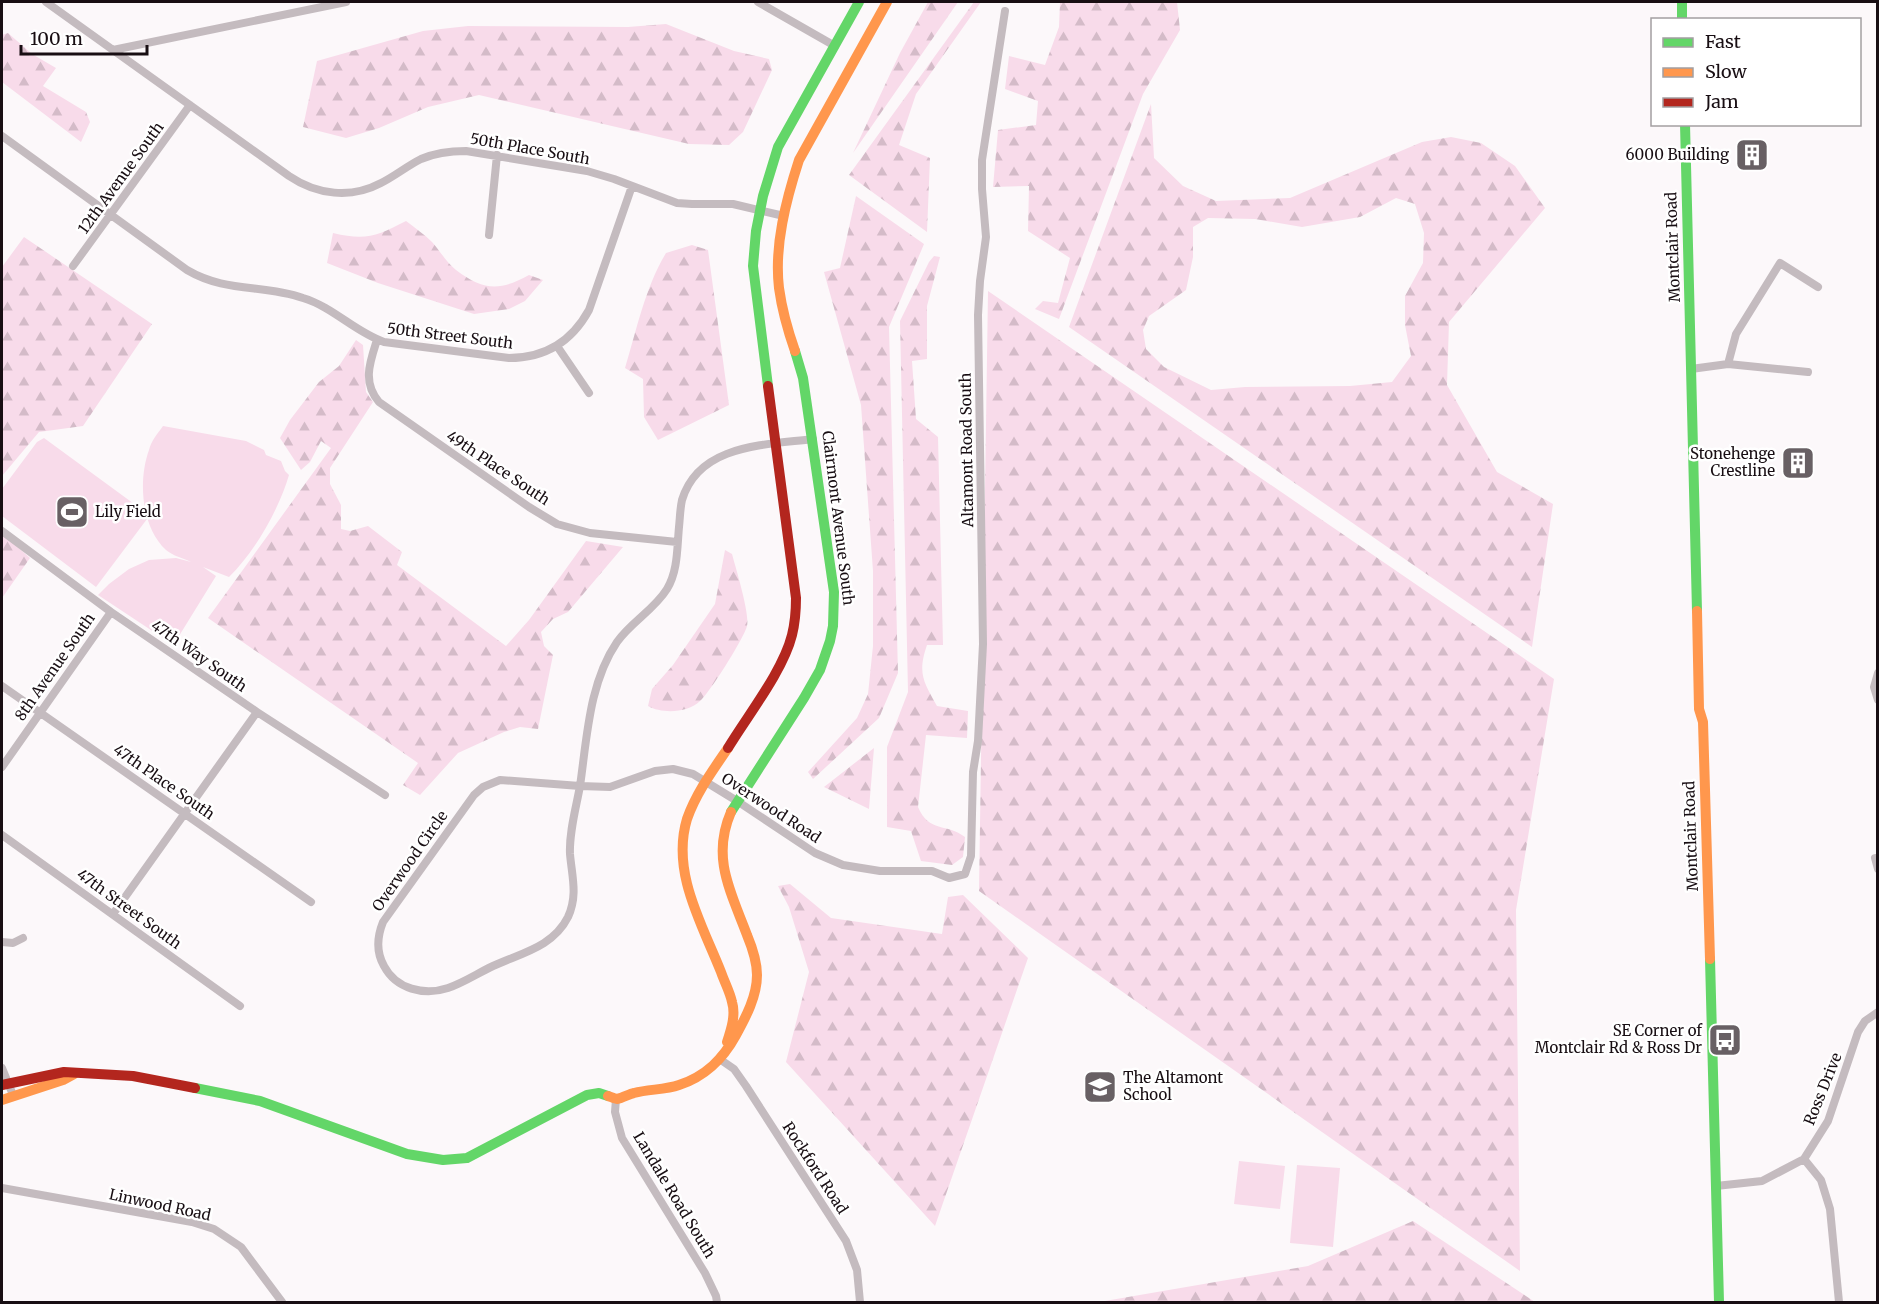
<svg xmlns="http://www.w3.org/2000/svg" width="1879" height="1304" viewBox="0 0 1879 1304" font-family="Merriweather,serif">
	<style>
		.forest { fill: url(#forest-firs); fill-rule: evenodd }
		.park { fill: #f8dbea }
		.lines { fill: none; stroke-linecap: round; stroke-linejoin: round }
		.street { stroke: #c4bbbf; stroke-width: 8 }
		.fast { stroke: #63d668; stroke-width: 10 }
		.slow { stroke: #ff974d; stroke-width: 10 }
		.jam { stroke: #b3261e; stroke-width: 10 }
		.labels { text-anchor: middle; stroke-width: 5; stroke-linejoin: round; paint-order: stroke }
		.street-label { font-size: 15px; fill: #180e13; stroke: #fff }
		.poi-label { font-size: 15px; fill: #180e13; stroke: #fff; text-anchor: end }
	</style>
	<defs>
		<pattern id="forest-firs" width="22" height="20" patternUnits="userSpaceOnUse" patternTransform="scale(1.5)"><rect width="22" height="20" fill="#f8dbea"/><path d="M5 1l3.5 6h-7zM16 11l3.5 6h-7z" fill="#d4bbc8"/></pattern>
	</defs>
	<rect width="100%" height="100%" fill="#fcf8fa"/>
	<path class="forest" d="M928,2H958L853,153L900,53Z
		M974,2H981L916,94L899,145L930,158L927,232L849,175Z
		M1060,2H1177L1180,30L1143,94L1059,319L1035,309L1043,301L1058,303L1070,258L1028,231L1029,186L993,187L998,130L1036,125L1038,101L1005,89L1009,56L1045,65L1059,27Z
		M666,24L734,51L769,59L772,70L743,132L729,145L689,144L479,95L428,107L379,128L346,138L303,127L317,61L423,31L468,26L628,27Z
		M8,33L32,54L56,68L43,86L86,112L90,122L81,142L2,82V35Z
		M1151,104L1154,158L1183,186L1216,201L1290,198L1422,142L1451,137L1481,143L1515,166L1545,208L1449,322L1447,385L1497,472L1553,504L1532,647L1069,327ZM1396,198L1415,204L1424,233L1423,263L1405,296V325L1411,356L1392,382L1350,386L1245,387L1211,390L1164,367L1146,349L1143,330L1149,316L1186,290L1193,257V227L1208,218L1255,219L1302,227L1360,217Z
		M856,196L924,244L889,327L898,673L879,718L813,779L808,772L857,718L868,694L873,646V571L861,405L824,272L840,268Z
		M406,221C415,228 424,234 432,242C440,251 447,263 456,270C484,291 500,291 529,275L543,280L525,301L509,309L474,314L378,283L327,263L333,233C366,241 377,236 406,221Z
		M24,237L152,324L83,426L39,432L2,476V267Z
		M692,245L708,250L729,405L658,440L644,417L643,379L625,368C637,329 645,288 666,253Z
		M934,256L940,257L927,306V359L912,361L916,419L938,437L943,645H927C917,674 924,682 937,706L968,711L967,738L926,735L918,807C929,833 947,823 965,837L963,857L952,865L921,861L911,831L887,827V747L908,692L900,321L929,262Z
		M988,291L1554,679L1516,910L1520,1271L979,891Z
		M356,340L363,345L366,392L373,402L330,468V484L341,505V529L350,531L368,526L402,552L397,565L506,646L529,620L586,541L623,547L568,612L553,619L541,632L544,646L553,655L538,729L520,727L504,732L458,753L420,795L403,785L418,763L208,618L331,448L321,441L310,462L301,470L280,438L290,420L319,382L339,366Z
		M2,533L30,558L2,598Z
		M725,550L732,554C736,569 750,614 747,626C744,638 709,694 700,701C688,713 662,714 648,706L652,689L673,665L715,604Z
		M874,748L869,809L824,787Z
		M790,884L831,918L942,934L948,897L963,895L1028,958L935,1226L786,1062L809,972L789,907L778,886Z
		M1413,1221L1535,1302H1099L1308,1266Z"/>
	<path class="park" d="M163,426L246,441L264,450L266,455L281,461L285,471L289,475C279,509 255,552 229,577L203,567L216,576L179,636L166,640L98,595L109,584L129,569L149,560L176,558L191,562C183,558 173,556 166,550C141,527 138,480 149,450C151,441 158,433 163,426Z
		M44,438L141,509L147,519L96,587L2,516V489L37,442Z
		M1239,1161L1285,1166L1280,1209L1234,1204Z
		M1297,1165L1340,1168L1333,1247L1290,1243Z"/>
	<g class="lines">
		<path class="street" d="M46,2L289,176C317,195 351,199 381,183C395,176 407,166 421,159C435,153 450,151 466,151L587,171L614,179L677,203L692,204H733L784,216
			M758,2L835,46
			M113,50L346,2
			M2,136L187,270C226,293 263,284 303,298C333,307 355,332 384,342L509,358C545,358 572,341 589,310L632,186
			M489,235L497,155
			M73,266L190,105
			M377,340C370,362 362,382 379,402L529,507L557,524L590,533L677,542
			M557,346L589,393
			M1728,364L1808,372
			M1691,369L1728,364L1736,334L1780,263L1818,287
			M813,439C765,445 699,444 682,500C680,509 680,518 679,527C677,548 678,571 667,589C654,610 631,622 617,642C589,683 587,738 580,786L610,787L655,771L673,769L693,774L737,801L815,853L843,865L880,871H932L949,878L965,874L971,856L973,772L978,741L983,644L978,315L980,281L986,237L982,189V160L1005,11
			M2,531L111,612L257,712L385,795
			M1878,673L1874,687L1878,700
			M2,686L311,902
			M2,767L111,612
			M500,780L580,786C576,808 569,832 570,854C572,877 578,895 568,917C553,947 521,953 493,966C478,973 463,983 448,988C424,996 396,989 384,966C376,952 377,937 383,922L474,795L483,787Z
			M2,835L240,1006
			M1875,858L1878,869
			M113,914L257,712
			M2,942L13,943L23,938
			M721,1060L734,1069L746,1086L846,1241L857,1270L860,1302
			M2,1068L13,1095
			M616,1099L615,1112L622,1138L705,1273L716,1296L717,1302
			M1804,1159L1821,1180L1830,1209L1839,1302
			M1716,1186L1762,1181L1804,1159L1828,1121L1858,1032L1865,1021L1878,1012
			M2,1188L192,1222L214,1229L241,1247L282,1302"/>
		<path class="fast" d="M1682,2V20
			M1685,124L1697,611
			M768,386L753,266L756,231L763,196L778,147L859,2
			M731,812L804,698L820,670L830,641L833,626L834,592L803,378L795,351
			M1710,959L1719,1302
			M195,1088L260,1101L407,1154L443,1160L467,1158L587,1095L599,1093L608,1096"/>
		<path class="slow" d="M795,351C788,331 782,310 779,288C774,246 786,200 799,160L887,2
			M1697,611L1699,709L1703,722L1710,959
			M727,1042C731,1030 736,1015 732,1002C730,992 724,981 721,972C702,924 671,872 687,819C696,793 713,770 728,748
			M608,1096C611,1097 615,1099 617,1099C623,1098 629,1094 634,1093C649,1089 665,1090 679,1085C706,1076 723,1059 736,1035C746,1017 757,996 757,975C757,961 752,947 747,935C731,892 711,858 731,812
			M2,1100L63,1080L74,1074"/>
		<path class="jam" d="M728,748C748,715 783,671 792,635C795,623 796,610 796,598L768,386
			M2,1085L64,1072L133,1076L195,1088"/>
	</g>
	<defs>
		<symbol id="building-square" viewBox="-11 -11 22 22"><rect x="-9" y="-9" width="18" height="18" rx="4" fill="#686064" stroke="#fff"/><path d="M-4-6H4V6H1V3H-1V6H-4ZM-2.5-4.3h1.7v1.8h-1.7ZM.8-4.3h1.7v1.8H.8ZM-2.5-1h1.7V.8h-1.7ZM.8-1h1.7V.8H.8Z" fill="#fff"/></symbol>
		<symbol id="stadium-square" viewBox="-11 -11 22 22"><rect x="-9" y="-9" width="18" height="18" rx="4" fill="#686064" stroke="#fff"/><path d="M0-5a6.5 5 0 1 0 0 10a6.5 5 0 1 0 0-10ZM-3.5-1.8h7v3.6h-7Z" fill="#fff"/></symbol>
		<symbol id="bus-square" viewBox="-11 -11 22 22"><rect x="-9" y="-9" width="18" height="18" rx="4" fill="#686064" stroke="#fff"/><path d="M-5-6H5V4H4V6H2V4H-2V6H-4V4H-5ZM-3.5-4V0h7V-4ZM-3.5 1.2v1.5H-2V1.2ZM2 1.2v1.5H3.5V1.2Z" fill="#fff"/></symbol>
		<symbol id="school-square" viewBox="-11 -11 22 22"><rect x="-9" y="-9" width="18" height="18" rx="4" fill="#686064" stroke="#fff"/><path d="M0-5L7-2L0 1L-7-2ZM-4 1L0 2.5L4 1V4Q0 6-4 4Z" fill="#fff"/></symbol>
	</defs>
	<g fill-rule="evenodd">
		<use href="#building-square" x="1733" y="136" width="38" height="38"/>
		<use href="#building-square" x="1779" y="444" width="38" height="38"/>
		<use href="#stadium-square" x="53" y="493" width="38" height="38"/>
		<use href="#bus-square" x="1706" y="1021" width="38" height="38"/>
		<use href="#school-square" x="1081" y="1068" width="38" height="38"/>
	</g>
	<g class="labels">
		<g class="street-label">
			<text transform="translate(530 149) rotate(10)" y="5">50th Place South</text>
			<text transform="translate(121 178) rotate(-54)" y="5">12th Avenue South</text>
			<text transform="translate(1673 247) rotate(-92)" y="5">Montclair Road</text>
			<text transform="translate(450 336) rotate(7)" y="5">50th Street South</text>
			<text transform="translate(967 450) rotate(-91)" y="5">Altamont Road South</text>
			<text transform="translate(498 468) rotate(34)" y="5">49th Place South</text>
			<text transform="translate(838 518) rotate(83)" y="5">Clairmont Avenue South</text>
			<text transform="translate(199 656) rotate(35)" y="5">47th Way South</text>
			<text transform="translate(55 667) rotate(-55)" y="5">8th Avenue South</text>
			<text transform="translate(164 782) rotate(35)" y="5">47th Place South</text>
			<text transform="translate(771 808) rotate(33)" y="5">Overwood Road</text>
			<text transform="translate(1691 836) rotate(-92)" y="5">Montclair Road</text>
			<text transform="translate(410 861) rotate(-55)" y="5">Overwood Circle</text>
			<text transform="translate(129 909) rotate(36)" y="5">47th Street South</text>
			<text transform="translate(1823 1089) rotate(-68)" y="5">Ross Drive</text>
			<text transform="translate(815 1168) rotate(57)" y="5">Rockford Road</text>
			<text transform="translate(674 1195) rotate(59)" y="5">Landale Road South</text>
			<text transform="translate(160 1205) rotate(12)" y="5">Linwood Road</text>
		</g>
		<g class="poi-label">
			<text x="1729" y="160">6000 Building</text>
			<text x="1775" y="459">Stonehenge<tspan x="1775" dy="17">Crestline</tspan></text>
			<text x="95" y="517" text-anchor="start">Lily Field</text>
			<text x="1702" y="1036">SE Corner of<tspan x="1702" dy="17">Montclair Rd &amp; Ross Dr</tspan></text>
			<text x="1123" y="1083" text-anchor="start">The Altamont<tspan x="1123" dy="17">School</tspan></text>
		</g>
	</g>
	<rect width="1879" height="1304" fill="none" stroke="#180e13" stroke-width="6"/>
	<rect x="1651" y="18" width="210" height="108" fill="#ffffff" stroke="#a39fa1" stroke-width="1.5"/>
	<rect x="1663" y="38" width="30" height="9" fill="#63d668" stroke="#a39fa1" stroke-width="1.5"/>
	<text x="1705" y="48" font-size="18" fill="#180e13">Fast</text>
	<rect x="1663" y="68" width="30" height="9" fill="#ff974d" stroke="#a39fa1" stroke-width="1.5"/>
	<text x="1705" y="78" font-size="18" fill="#180e13">Slow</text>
	<rect x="1663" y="98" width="30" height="9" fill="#b3261e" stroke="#a39fa1" stroke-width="1.5"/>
	<text x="1705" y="108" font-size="18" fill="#180e13">Jam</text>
	<path d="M21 45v9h126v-9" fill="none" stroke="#180e13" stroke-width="3"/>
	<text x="30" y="45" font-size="18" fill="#180e13" stroke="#ffffff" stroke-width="4.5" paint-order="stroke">100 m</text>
</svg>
